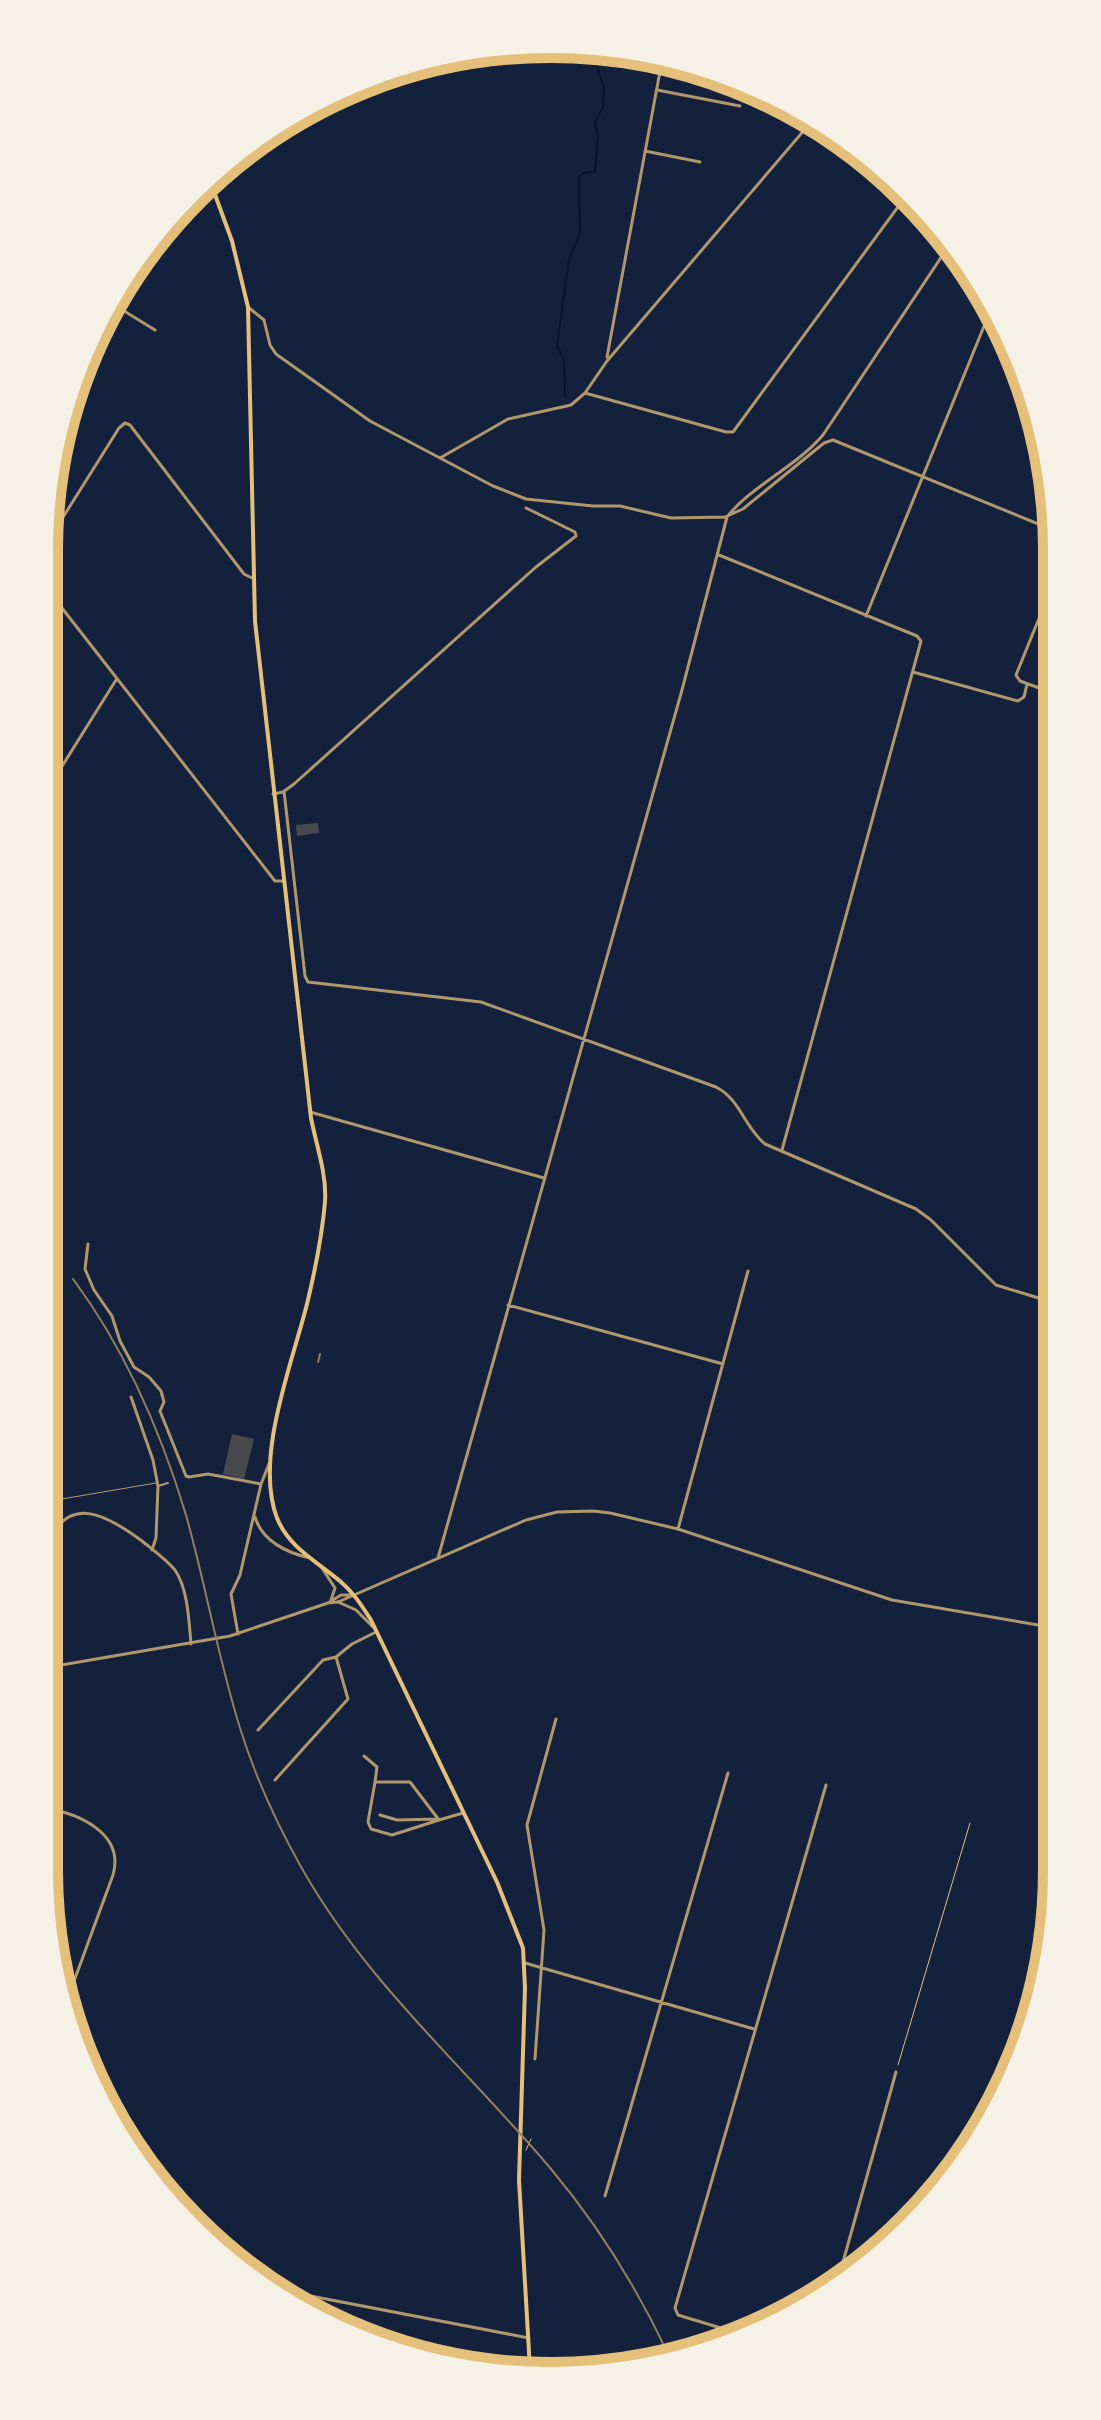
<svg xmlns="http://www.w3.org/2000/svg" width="1101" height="2420" viewBox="0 0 1101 2420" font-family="Lora,serif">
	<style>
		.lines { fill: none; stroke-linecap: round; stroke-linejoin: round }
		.stream { stroke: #0b132b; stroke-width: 2 }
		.building { fill: #48494c }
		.path { stroke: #e5c07b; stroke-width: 1 }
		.service { stroke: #b1986c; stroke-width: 1 }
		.pedestrian { stroke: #b1986c; stroke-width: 2 }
		.minor { stroke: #b1986c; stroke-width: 3 }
		.tertiary { stroke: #b1986c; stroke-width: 3 }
		.primary { stroke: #e5c07b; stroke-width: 4 }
		.rail { stroke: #918062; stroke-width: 2 }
		.rim { fill: none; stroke: #e5c07b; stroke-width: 10 }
	</style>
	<rect width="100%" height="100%" fill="#14213d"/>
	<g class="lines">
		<path class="stream" d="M565,396L564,360L557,346L569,259L580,233L579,178L581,174L595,171L598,137L595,122L603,107L604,88L593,53"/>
	</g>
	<path class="building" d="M318,823L319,833L297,836L296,825Z
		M232,1434L254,1439L244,1479L223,1474Z"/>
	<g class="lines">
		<path class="path" d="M898,2065L970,1823
			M526,2150L531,2139"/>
		<path class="service" d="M44,1502L156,1483
			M44,1520L47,1541
			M44,1614L47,1550"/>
		<path class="pedestrian" d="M158,1486L168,1483"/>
		<path class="minor" d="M657,90L740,106
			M645,151L700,162
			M116,306L155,330
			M248,307L264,320L270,345L276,354L370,421L493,486L526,499L593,506H620L671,518L725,517L743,509L824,443L833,440L1053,530
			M607,357L661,66
			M585,393L726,432H733L906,196
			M440,458L508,419L571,405L585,393L607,361L812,121
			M727,517C751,486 796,467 823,435L952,241
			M719,555L917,636L921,641L782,1150
			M1053,584L1016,675L1020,681L1053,693
			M44,585L275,881H284
			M46,589L50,582V538L119,428L125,423L130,425L244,574L254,579
			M866,616L991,309
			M913,672L1018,701L1024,697L1027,684
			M284,791L305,976L308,982L481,1002L716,1087C741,1100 744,1127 765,1144L916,1209L931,1220L996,1285L1055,1303
			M273,794L283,792L294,784L536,567L576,536L575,532L526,508
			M44,795L116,680
			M310,1112L544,1178
			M88,1244L85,1269L94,1290L112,1316L120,1341L134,1367L149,1377L161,1391L164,1402L160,1411L186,1476L189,1477L208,1474L261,1484
			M508,1305L723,1364
			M131,1397L153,1460L158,1486L156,1538L152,1550
			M255,1517C262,1541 287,1553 310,1558
			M678,1529L748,1271
			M47,1547C67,1492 107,1515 142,1541C153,1550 166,1559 175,1570C188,1589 189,1622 191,1644
			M438,1558L682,690L727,517
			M322,1568L335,1588L331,1600
			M338,1602L356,1610L373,1627
			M238,1634L231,1594L240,1575L261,1484L269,1464
			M258,1730L323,1660L336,1657L352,1644L376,1632
			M364,1756L377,1767L375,1782
			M275,1780L348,1699L336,1657
			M44,1808C78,1813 125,1833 113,1875L66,2003
			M380,1815L397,1820L438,1819
			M439,1820L392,1835L371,1829L368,1822L375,1782H410L439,1820L463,1813
			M525,1963L754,2029
			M535,2059L544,1930L527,1825L556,1719
			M605,2196L728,1773
			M838,2280L896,2072
			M274,2289L529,2338
			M734,2332L678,2315L675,2308L826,1785"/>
		<path class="tertiary" d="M328,1603L341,1595H353
			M44,1668L230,1636L328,1603L338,1602L526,1520L557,1512L593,1511L610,1513L678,1529L892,1600L1056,1628"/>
		<path class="primary" d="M210,181L232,241L248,307L255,621L311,1118C316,1144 327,1174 325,1202C322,1236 315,1271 307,1304C292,1364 254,1458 277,1518C289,1548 318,1562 341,1582C354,1593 362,1606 371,1620L497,1882L523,1948L525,1988L519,2180L530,2369"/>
		<path class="rail" d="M73,1279C125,1349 161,1432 186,1515C206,1586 218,1658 240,1728C255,1776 276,1822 300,1865C365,1982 466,2068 551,2169C598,2225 637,2288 668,2354
			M318,1362L320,1354"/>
	</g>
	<path d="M0 0H1101V2420H0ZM550 58H551A492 492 0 0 1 1043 550V1870A492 492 0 0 1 551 2362H550A492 492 0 0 1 58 1870V550A492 492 0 0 1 550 58Z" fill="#f6f1e7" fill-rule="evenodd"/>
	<path class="rim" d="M550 58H551A492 492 0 0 1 1043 550V1870A492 492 0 0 1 551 2362H550A492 492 0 0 1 58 1870V550A492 492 0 0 1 550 58Z"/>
</svg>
